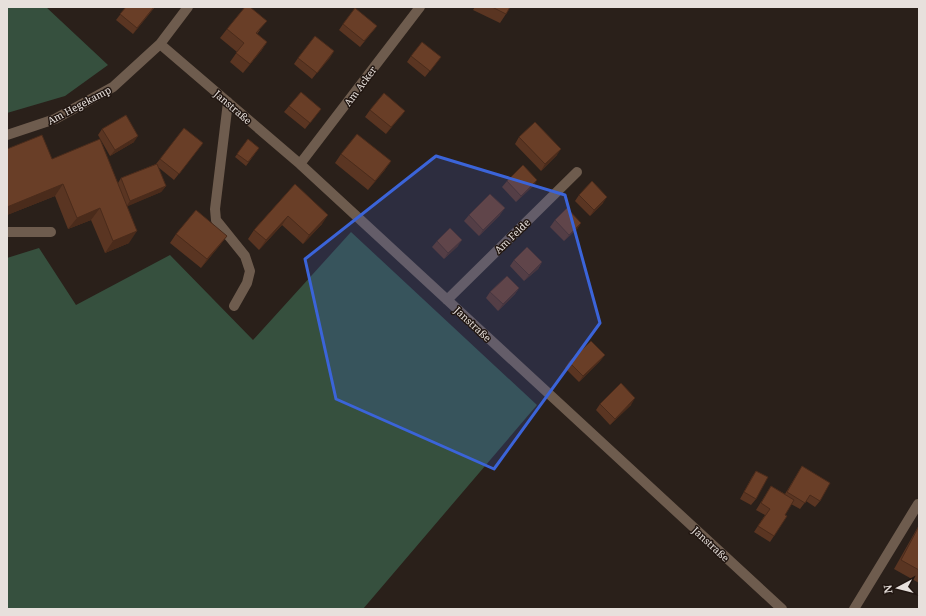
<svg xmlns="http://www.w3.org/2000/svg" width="926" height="616" viewBox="0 0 926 616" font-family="'Noto Serif',serif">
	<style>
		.grass { fill: #36503e }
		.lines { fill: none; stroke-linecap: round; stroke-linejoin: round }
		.minor { stroke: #6e5c4e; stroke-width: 10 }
		.wall { fill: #5a3522 }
		.shaded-wall { fill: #4a2b1b }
		.building { fill: #693e27; stroke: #4a2b1b }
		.marked { fill: #3b64d9; fill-opacity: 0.2; stroke: #3b64d9; stroke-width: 3; stroke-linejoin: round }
		.labels { text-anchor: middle; stroke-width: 3; stroke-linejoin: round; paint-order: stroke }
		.street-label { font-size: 10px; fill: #e7e0dc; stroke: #211611 }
	</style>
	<rect width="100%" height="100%" fill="#2a201a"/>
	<path class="grass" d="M7,7H46L108,65L65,96L7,113Z
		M351,232L537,405L363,609H7V258L39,248L76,305L170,255L253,340Z"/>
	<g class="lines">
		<path class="minor" d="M160,44L300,164L782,609
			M228,102L215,209L216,220L245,256L250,271L247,283L234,306
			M7,135L55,119L113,87L160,44L188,7
			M300,164L420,7
			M7,232H51
			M447,300L577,172
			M854,609L918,504H919"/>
	</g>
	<path class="wall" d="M126,7H155L133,34L116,20Z
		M475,7H510L506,14L500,23L473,10Z
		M343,24L377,26L360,47L339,30Z
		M227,29L260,30L257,34L267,42L261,51L243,73L230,62L237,52L220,38Z
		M334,51L312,79L294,64L298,58Z
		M411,56L436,63L425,77L407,62Z
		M289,106L321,109L305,129L284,112Z
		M370,110L405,111L386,134L365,117Z
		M102,129L134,142L110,156L98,135Z
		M519,137L557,155L541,171L515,144Z
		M248,139L259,148L246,166L235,157Z
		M203,143L174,180L158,167L166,186L161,192L127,206L129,243L105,253L91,220L68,229L55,196L7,215V149L52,159L118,183L121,178L156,164L160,159Z
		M341,154L391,161L384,171L368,190L335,163Z
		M537,180L533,186L516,202L502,187L507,181Z
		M295,184L322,224L303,244L282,225L259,250L248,239L254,230Z
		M579,195L603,203L590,216L575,201Z
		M469,215H500L479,236L464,221Z
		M555,220L581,223L577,229L564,241L550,227Z
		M176,234L227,236L220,245L201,268L170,243Z
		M437,241L458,246L444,259L432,247Z
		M514,260L542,262L538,269L524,281L510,266Z
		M519,288L515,294L498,311L486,298L490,292Z
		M605,355L600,361L579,382L565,368L569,362Z
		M600,404L631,405L610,425L596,410Z
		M802,466L820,501L815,507L806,501L800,509L791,504L785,515L774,536L770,542L754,532L765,515L756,510L771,486L785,494Z
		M756,471V499L751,505L740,499L752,477Z
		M919,525V583L894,569Z"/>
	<path class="shaded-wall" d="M154,7L153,9L133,34L137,28Z
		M267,42L261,51L243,73L250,64Z
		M334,51L330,58L312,79L317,73Z
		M405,111L400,117L386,134L391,127Z
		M138,136L134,142L110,156L115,150Z
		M561,149L557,155L541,171L545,164Z
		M391,161L384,171L368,190L375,181Z
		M537,180L533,186L516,202L521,196Z
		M63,184L55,196L7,215V207Z
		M166,186L161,192L126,207L130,201Z
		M607,197L603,203L590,216L594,210Z
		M100,208L91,220L68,229L77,218Z
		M505,208L500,215L479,236L483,230Z
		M328,215L322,224L303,244L309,235Z
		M288,216L282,225L259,250L266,240Z
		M581,223L577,229L564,241L569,235Z
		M137,231L129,243L105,253L113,241Z
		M227,236L220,245L201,268L207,259Z
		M462,240L458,246L444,259L448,253Z
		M542,262L538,269L524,281L529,275Z
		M519,288L515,294L498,311L503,304Z
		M605,355L600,361L579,382L583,376Z
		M635,398L631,405L610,425L615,419Z"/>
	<path class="building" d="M126,7H154L137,28L120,14Z
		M245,7H250L267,21L256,33L267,42L250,64L236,53L244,43L227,29Z
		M492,7H510L506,14Z
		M355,8L377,26L364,41L343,24Z
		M315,36L334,51L317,73L298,58Z
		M422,42L441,57L430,71L411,56Z
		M301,92L321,109L310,123L289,106Z
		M384,93L405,111L391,127L370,110Z
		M126,115L138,136L115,150L102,129Z
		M535,122L561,149L545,164L519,137Z
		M184,128L203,143L179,174L160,159Z
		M357,134L391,161L375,181L341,154Z
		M42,135L52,159L100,139L137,231L113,241L100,208L77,218L63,184L7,207V149Z
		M248,139L259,148L248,162L237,154Z
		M157,164L166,186L130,201L121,178Z
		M523,165L537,180L521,196L507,181Z
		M592,181L607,197L594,210L579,195Z
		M295,184L328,215L309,235L288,216L266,240L254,230Z
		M490,194L505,208L483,230L469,215Z
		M567,208L581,223L569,235L555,220Z
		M196,210L227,236L207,259L176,234Z
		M450,228L462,240L448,253L437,241Z
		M527,247L542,262L529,275L514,260Z
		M507,276L519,288L503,304L490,292Z
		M591,341L605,355L583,376L569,362Z
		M621,383L635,398L615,419L600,404Z
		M802,466L830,483L820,501L810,495L805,503L787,492Z
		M756,471L768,477L756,499L744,492Z
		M771,486L794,500L785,515L787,516L774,536L758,526L770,509L761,503Z
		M919,526V570L901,560Z"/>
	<path class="marked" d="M436,156L565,195L600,323L494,469L336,399L305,259Z"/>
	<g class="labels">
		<g class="street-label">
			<text transform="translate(360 86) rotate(-53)" y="4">Am Acker</text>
			<text transform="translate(79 105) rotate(-28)" y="4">Am Hegekamp</text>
			<text transform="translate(233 107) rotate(41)" y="4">Janstraße</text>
			<text transform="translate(512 236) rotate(-44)" y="4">Am Felde</text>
			<text transform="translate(473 324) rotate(43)" y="4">Janstraße</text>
			<text transform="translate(711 544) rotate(43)" y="4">Janstraße</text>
		</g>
	</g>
	<rect width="926" height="616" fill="none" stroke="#e7e0dc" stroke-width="16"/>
	<g transform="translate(898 588) rotate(263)" stroke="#211611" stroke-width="3" paint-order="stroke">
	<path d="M0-3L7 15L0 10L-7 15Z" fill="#e7e0dc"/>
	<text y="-6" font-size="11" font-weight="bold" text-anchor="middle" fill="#e7e0dc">N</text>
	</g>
</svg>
